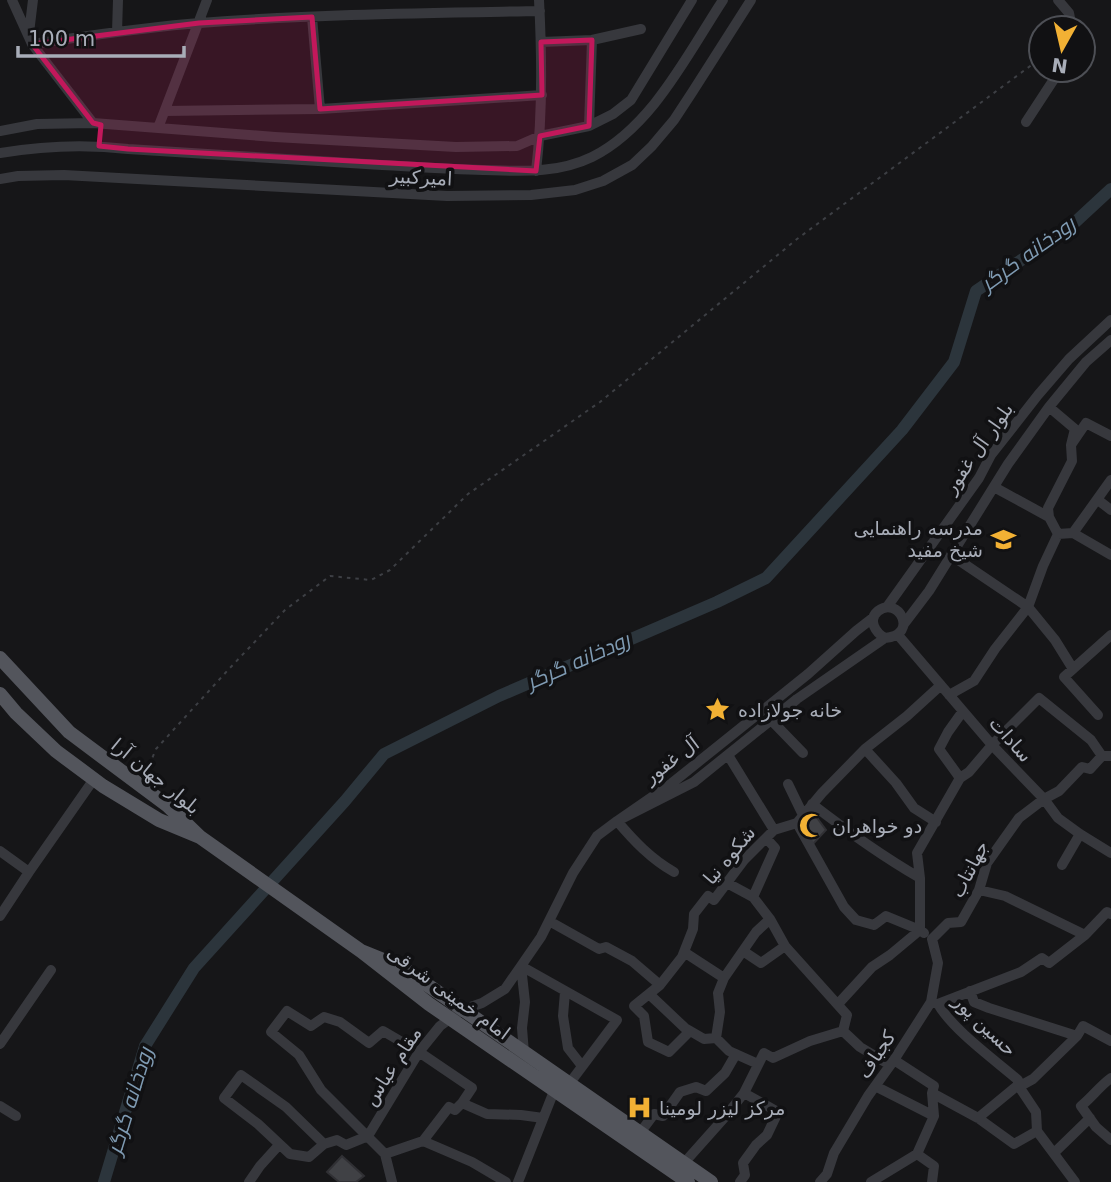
<svg xmlns="http://www.w3.org/2000/svg" width="1111" height="1182" viewBox="0 0 1111 1182" font-family="'DejaVu Sans',Cairo,sans-serif">
	<style>
		.lines { fill: none; stroke-linecap: round; stroke-linejoin: round }
		.canal { stroke: #2c353c; stroke-width: 12 }
		.building { fill: #404145; stroke: #303034; stroke-width: 2 }
		.path { stroke: #3d3f44; stroke-width: 2; stroke-dasharray: 3.5 5; stroke-linecap: butt }
		.minor { stroke: #37383d; stroke-width: 10 }
		.major { stroke: #53555c; stroke-width: 14 }
		.marked { fill: #c2185b; fill-opacity: 0.2; stroke: #c2185b; stroke-width: 5; stroke-linejoin: round }
		.labels { text-anchor: middle; stroke-width: 7; stroke-linejoin: round; paint-order: stroke }
		.street-label { font-size: 19px; fill: #a8adb8; stroke: #111113 }
		.poi-label { font-size: 19px; fill: #a8adb8; stroke: #111113; text-anchor: start }
		.water-label { font-size: 21px; font-style: italic; fill: #7f9bb3; stroke: #111113 }
	</style>
	<rect width="100%" height="100%" fill="#161618"/>
	<g class="lines">
		<path class="canal" d="M104,1182L145,1046L194,968L345,801L384,754L499,696L717,602L766,578L902,430L954,362L976,291L1071,226L1111,189"/>
	</g>
	<path class="building" d="M812,811L826,830L811,846L799,823Z
		M342,1156L364,1176L356,1182H339L327,1172Z"/>
	<g class="lines">
		<path class="path" d="M146,773L156,749L228,670L285,610L330,576L371,580L390,570L468,494L600,402L797,239L1041,58"/>
		<path class="minor" d="M12,0L32,44L93,123
			M1058,0L1069,13L1072,28
			M312,17L320,109
			M117,32L118,0
			M29,33L33,0
			M541,42L592,40L641,29
			M32,44C88,36 144,27 200,23C313,14 426,13 540,11
			M165,111L320,109L542,95
			M1026,122L1060,70
			M589,126L592,40
			M158,128L207,0
			M0,131L37,124L93,123L275,137L456,147L517,146L540,136L589,126L613,114L631,100L692,0
			M0,153C42,146 86,144 128,149C207,154 287,159 366,164C405,166 444,169 483,170C520,171 557,174 592,157C652,127 687,55 723,0
			M536,171C543,114 542,57 539,0
			M0,179L18,176L64,175L447,196L531,195L575,190L603,181L632,165L652,146L674,120L693,91L751,0
			M1049,407L1075,429L1071,445L1086,423L1111,436
			M994,487L1049,517L1058,534L1073,533L1111,480
			M1098,500L1111,510
			M1049,517L1048,508L1072,461L1071,445
			M1073,533L1111,555
			M951,555L1028,607L1055,640L1073,669
			M887,607L979,478L991,455L1038,395L1069,359L1111,320
			M874,617L856,631L808,674L672,783L617,821L694,782L797,699L885,638C920,635 898,595 878,611C867,620 876,633 885,638
			M904,624L929,591L1008,464L1049,407L1086,362L1111,340
			M898,635L992,745L1044,799L1058,818L1080,834L1111,853
			M949,695L974,681L995,649L1028,607L1043,566L1058,534
			M1098,715L1064,677L1111,635
			M771,720L803,753
			M865,749L896,783L914,808L936,822
			M728,755L774,830
			M960,778L939,749L948,732L963,711
			M788,784L803,815
			M812,804C847,831 882,856 920,878
			M797,823L844,907L856,920L874,925L886,916L920,930L924,933
			M0,851L29,872L94,779
			M1062,865L1080,834
			M727,883L753,897L775,848L766,838
			M979,890L1005,896L1085,935
			M753,897L770,919L785,946L847,1015L843,1031L860,1047L890,1065
			M0,916L29,872
			M549,921L599,949L606,947L632,961L660,985
			M920,930V878L917,853L960,778L969,772L992,745L1039,698L1091,740L1102,756
			M932,939L948,923L961,922L979,890L987,863L1019,818L1044,799L1059,791L1082,767L1090,769L1102,756H1111
			M743,951L761,963L785,946
			M684,952L724,978L756,932L770,919
			M970,991L974,1002L989,1008L1077,1036L1033,1079L1022,1085H1018L978,1118
			M565,992L563,1016L568,1048L582,1066
			M649,994L685,1028L704,1039L716,1038L720,1012L718,993L724,978
			M931,1002L938,1004C953,1030 995,1060 1018,1080V1085L1036,1112L1037,1131L1075,1182
			M838,1004L872,967L890,955L920,930
			M938,1004L1021,972L1042,958L1049,963L1085,935L1107,912L1111,914
			M690,1031L669,1052L648,1042L644,1016L634,1006L660,985L682,957L693,929L694,914L708,896L714,900L744,860L774,830L797,823L822,793L865,749L907,716L941,685
			M1077,1036L1083,1026L1111,1041
			M716,1038L729,1051L758,1064
			M0,1044L51,970
			M894,1060L934,1086L932,1093L978,1118L1014,1144L1037,1131
			M1111,1078C1100,1086 1092,1097 1081,1106L1096,1127L1111,1140
			M569,1084L617,1020L521,966L541,937L573,873L597,836L617,821C634,841 651,859 674,872
			M875,1086L934,1116
			M0,1106L16,1116
			M640,1133L654,1114L663,1116L680,1092L696,1087L706,1091L725,1073L736,1054
			M368,1136L419,1052L440,1026L462,1010L482,1003L505,989L521,966L525,1002L522,1028L524,1053
			M423,1141L449,1107L455,1110L462,1103
			M324,1144L309,1157L290,1154L258,1124L224,1098L241,1075L286,1107L324,1144L337,1140L346,1145L368,1136
			M1054,1153L1090,1118
			M385,1154L321,1090L299,1055L271,1032L287,1011L311,1026L324,1017L340,1022L369,1043L383,1031L419,1052L472,1088L462,1103L487,1114L521,1115L543,1118
			M917,1154L934,1166L932,1182
			M684,1163L725,1117L744,1093L764,1053L773,1058L810,1041L843,1031
			M249,1182L260,1166L279,1145
			M392,1182L385,1154L423,1141L472,1162L506,1182
			M518,1182L554,1091
			M740,1182L745,1175L743,1163L756,1145L767,1135L778,1112L744,1093
			M820,1182L827,1174L834,1153L868,1096L894,1060L931,1002L938,963L932,939
			M871,1182L917,1154L934,1116L932,1093"/>
		<path class="major" d="M0,658L69,732L168,806L200,837L159,820L103,786L56,751L16,713L0,694
			M200,837L361,951
			M688,1182L429,1004L361,951L403,968L711,1182"/>
	</g>
	<path class="marked" d="M312,17L320,109L542,95L541,42L592,40L589,126L540,136L536,171L128,149L99,146L101,125L93,123L32,44L199,23Z"/>
	<defs>
		<symbol id="school-bare" viewBox="-9 -9 18 18"><path d="M0-5L7-2L0 1L-7-2ZM-4 1L0 2.5L4 1V4Q0 6-4 4Z" fill="#f2b134" stroke="#111113" stroke-width="2.5" paint-order="stroke"/></symbol>
		<symbol id="sight-bare" viewBox="-9 -9 18 18"><path d="M0-6L1.8-2.2L6-1.7L2.9 1.2L3.7 5.4L0 3.3L-3.7 5.4L-2.9 1.2L-6-1.7L-1.8-2.2Z" fill="#f2b134" stroke="#111113" stroke-width="2.5" paint-order="stroke"/></symbol>
		<symbol id="mosque-bare" viewBox="-9 -9 18 18"><path d="M3.5-4.9A6 6 0 1 0 3.5 4.9A5 5 0 1 1 3.5-4.9Z" fill="#f2b134" stroke="#111113" stroke-width="2.5" paint-order="stroke"/></symbol>
		<symbol id="hospital-bare" viewBox="-9 -9 18 18"><path d="M-5-5h3v3.5h4V-5h3V5h-3V1.5h-4V5h-3Z" fill="#f2b134" stroke="#111113" stroke-width="2.5" paint-order="stroke"/></symbol>
	</defs>
	<g fill-rule="evenodd">
		<use href="#school-bare" x="986" y="522" width="35" height="35"/>
		<use href="#sight-bare" x="700" y="692" width="35" height="35"/>
		<use href="#mosque-bare" x="794" y="808" width="35" height="35"/>
		<use href="#hospital-bare" x="622" y="1090" width="35" height="35"/>
	</g>
	<g class="labels">
		<g class="street-label">
			<text transform="translate(421 177) rotate(3)" y="7">امیرکبیر</text>
			<text transform="translate(978 448) rotate(-55)" y="7">بلوار آل غفور</text>
			<text transform="translate(1011 739) rotate(48)" y="7">سادات</text>
			<text transform="translate(671 760) rotate(-37)" y="7">آل غفور</text>
			<text transform="translate(156 776) rotate(39)" y="7">بلوار جهان آرا</text>
			<text transform="translate(729 855) rotate(-50)" y="7">شکوه نیا</text>
			<text transform="translate(969 869) rotate(-63)" y="7">جهانتاب</text>
			<text transform="translate(449 992) rotate(36)" y="7">امام خمینی شرقی</text>
			<text transform="translate(985 1025) rotate(44)" y="7">حسین پور</text>
			<text transform="translate(876 1054) rotate(-56)" y="7">کجباف</text>
			<text transform="translate(392 1066) rotate(-57)" y="7">مقام عباس</text>
		</g>
		<g class="poi-label">
			<text x="983" y="535" text-anchor="end">مدرسه راهنمایی<tspan x="983" dy="22">شیخ مفید</tspan></text>
			<text x="738" y="717">خانه جولازاده</text>
			<text x="832" y="833">دو خواهران</text>
			<text x="659" y="1115">مرکز لیزر لومینا</text>
		</g>
		<g class="water-label">
			<text transform="translate(1028 254) rotate(-36)" y="7">رودخانه گرگر</text>
			<text transform="translate(578 661) rotate(-24)" y="7">رودخانه گرگر</text>
			<text transform="translate(130 1101) rotate(-73)" y="7">رودخانه گرگر</text>
		</g>
	</g>
	<g transform="translate(1062 49) rotate(188)"><circle r="33" fill="#111113" stroke="#4d4f55" stroke-width="2"/>
	<path d="M0-5L12 26L0 18L-12 26Z" fill="#f2b134"/>
	<text y="-10" font-size="19" font-weight="bold" text-anchor="middle" fill="#a8adb8">N</text>
	</g>
	<path d="M18 46v10h166v-10" fill="none" stroke="#a8adb8" stroke-width="3.5"/>
	<text x="28" y="46" font-size="21" fill="#a8adb8" stroke="#111113" stroke-width="5" paint-order="stroke">100 m</text>
</svg>
